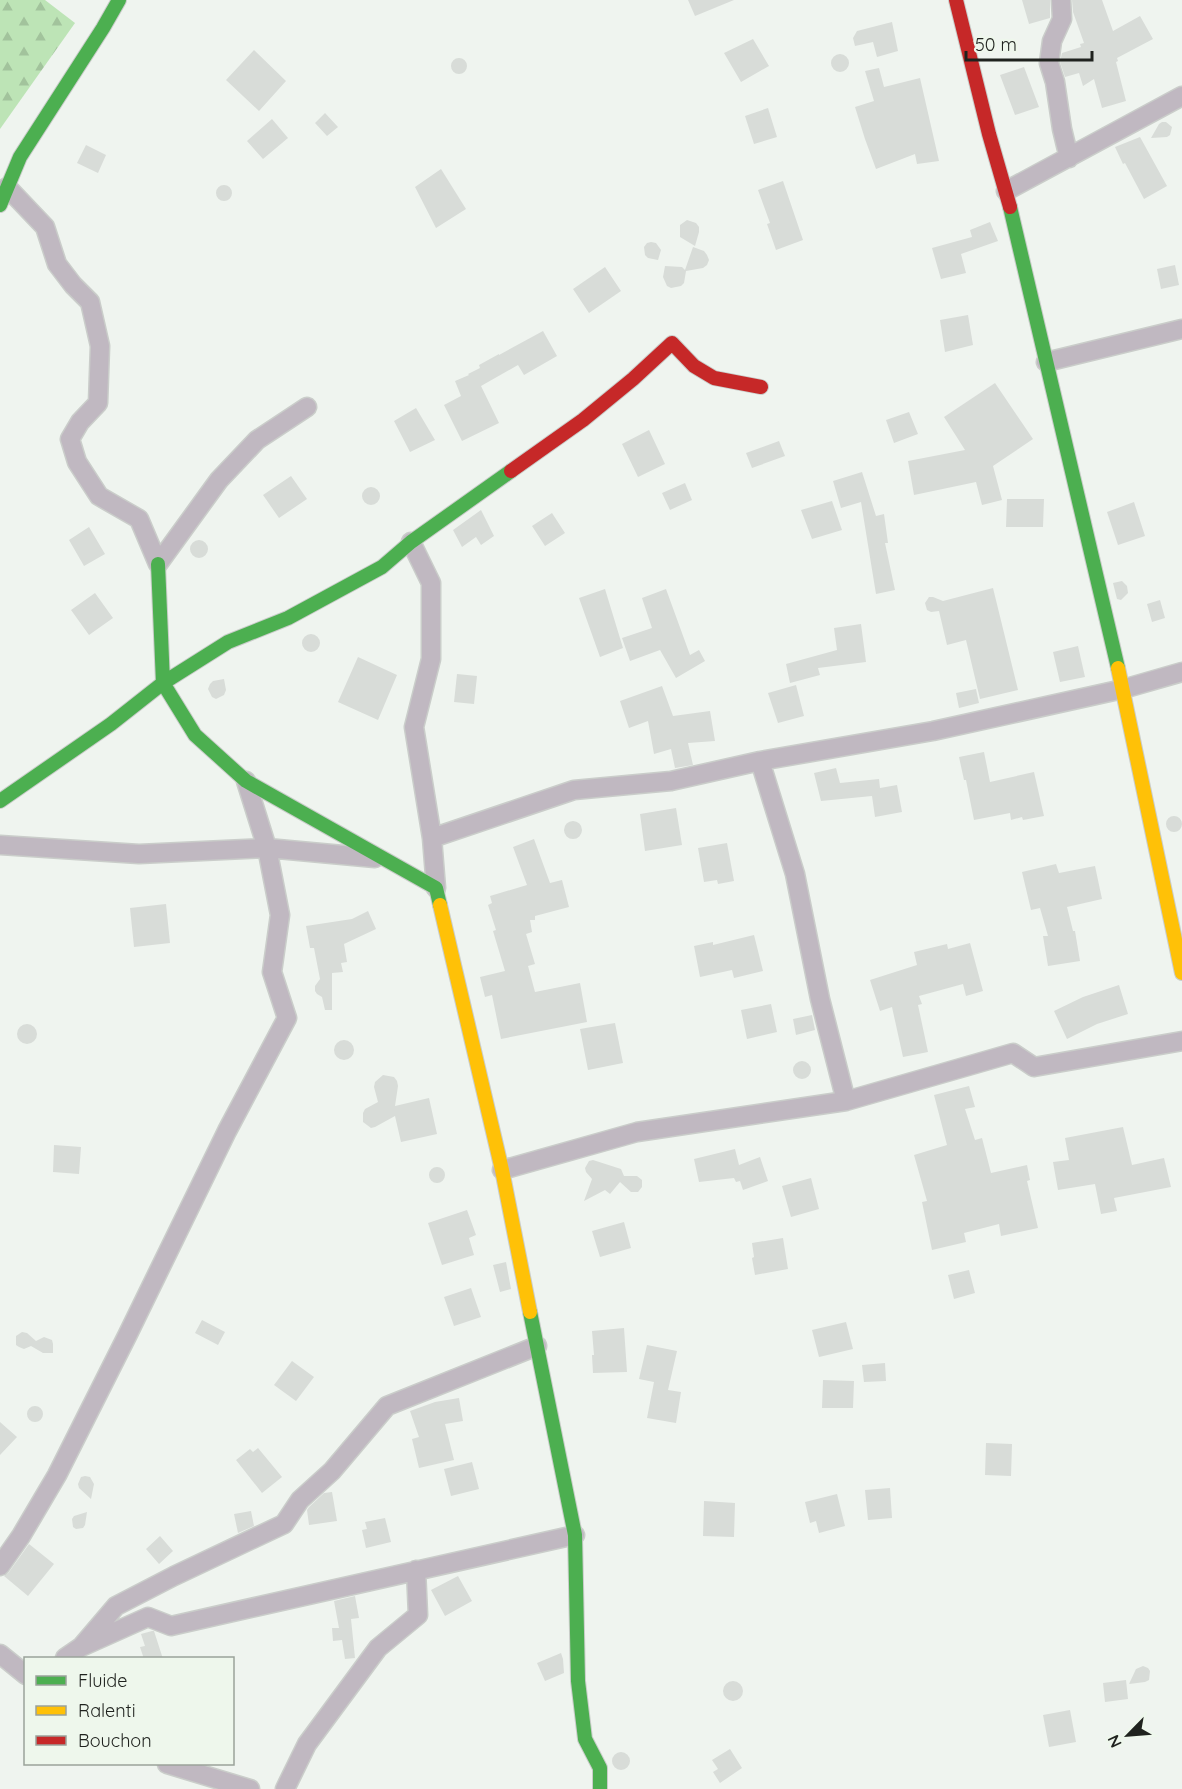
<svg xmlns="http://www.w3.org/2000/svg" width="1182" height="1789" viewBox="0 0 1182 1789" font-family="Quicksand,sans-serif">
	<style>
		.forest { fill: url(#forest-firs) }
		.building { fill: #d8dcd8 }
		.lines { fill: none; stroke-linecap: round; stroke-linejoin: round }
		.street-casing { stroke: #cacdca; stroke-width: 21 }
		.fast-casing { stroke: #cacdca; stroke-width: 16 }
		.slow-casing { stroke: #cacdca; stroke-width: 16 }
		.jam-casing { stroke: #cacdca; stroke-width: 16 }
		.street { stroke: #c0b8c1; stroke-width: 18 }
		.fast { stroke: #4caf50; stroke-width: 14 }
		.slow { stroke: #ffc107; stroke-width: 14 }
		.jam { stroke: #c62828; stroke-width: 14 }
	</style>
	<defs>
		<pattern id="forest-firs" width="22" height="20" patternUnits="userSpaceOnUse" patternTransform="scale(1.5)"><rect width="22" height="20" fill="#bde4b6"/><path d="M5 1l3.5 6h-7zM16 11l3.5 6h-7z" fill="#a2c39c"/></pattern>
	</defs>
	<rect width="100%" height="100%" fill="#eff4ef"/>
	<path class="forest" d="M0,0H45L75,23L0,129Z"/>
	<path class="building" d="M688,0H734L695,16Z
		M1022,0H1050V18L1029,24Z
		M1072,0H1102L1113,31L1140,16L1153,39L1117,58L1118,61L1116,62L1126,101L1102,108L1094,79L1083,86L1079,73L1065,77L1060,62L1062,53L1081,47L1080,44L1084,43L1073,12Z
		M892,22L898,51L877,57L873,42L855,46L853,38L857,31Z
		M753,39L769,66L741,82L724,53Z
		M254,50L286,81L259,111L226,80Z
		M831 63a9 9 0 1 1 18 0a9 9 0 1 1-18 0Z
		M451 66a8 8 0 1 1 16 0a8 8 0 1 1-16 0Z
		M1024,67L1039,107L1015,115L1000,75Z
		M879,68L884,87L920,78L939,161L917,164L915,154L876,169L865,139L855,107L874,101L865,71Z
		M768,108L777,137L754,144L745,116Z
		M325,113L338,127L327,136L315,123Z
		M272,119L288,138L263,159L247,141Z
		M1162,122H1166L1172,127L1170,135L1167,137L1151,138L1159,124Z
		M1140,137L1167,186L1144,199L1125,163L1123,164L1115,147Z
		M86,145L106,155L98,173L77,163Z
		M441,169L466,209L436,228L415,187Z
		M783,181L803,240L776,250L767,224L770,223L758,190Z
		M216 193a8 8 0 1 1 16 0a8 8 0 1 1-16 0Z
		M687,220L696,223L699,227V232L695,246L680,237V225Z
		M990,222L998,241L961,254L966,273L941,279L932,248L972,237L970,230Z
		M651,242L656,243L661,250L658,260L648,258L645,255L644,247L647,243Z
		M693,247L704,251L707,255L709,260L707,265L703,268L686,271L684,283L681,286L671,288L667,286L663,277L665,266L682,267L685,270Z
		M1175,265L1179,285L1161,289L1157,269Z
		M605,267L621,291L589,313L573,289Z
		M968,315L973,345L945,352L940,320Z
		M543,331L557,356L524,375L518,365L481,386L499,423L462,441L444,405L461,396L455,381L469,375L468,374L480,368L479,365L499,354V355Z
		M995,383L1033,439L993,466L1002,500L982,505L976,482L914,495L908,461L965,450L944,417Z
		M416,408L435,440L410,452L394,421Z
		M909,412L918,434L894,443L886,420Z
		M649,430L665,464L638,477L622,444Z
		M779,441L785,456L752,468L746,453Z
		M862,472L876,516L884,514L888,543H885L895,590L876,594L861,502L841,508L833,481Z
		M291,476L307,499L279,518L263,495Z
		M685,483L692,500L670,510L662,493Z
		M362 496a9 9 0 1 1 18 0a9 9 0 1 1-18 0Z
		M1007,499H1044L1043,527H1006Z
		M832,501L842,530L812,539L801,510Z
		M1134,502L1145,536L1118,545L1107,512Z
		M481,510L494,536L481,545L476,537L462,547L453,530Z
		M552,513L565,533L545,546L532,526Z
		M89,527L105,554L84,566L69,540Z
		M190 549a9 9 0 1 1 18 0a9 9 0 1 1-18 0Z
		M1122,581L1127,586L1128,593L1121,600L1117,599L1113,583Z
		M993,588L1018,690L980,699L966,640L947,645L939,611L931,612L927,610L925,603L929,597H933L943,601Z
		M605,589L623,648L600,657L579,598Z
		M666,589L690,655L699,650L705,661L676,678L660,650L630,661L622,638L652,628L642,598Z
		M95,593L113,618L89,635L71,610Z
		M1160,600L1165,618L1152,622L1147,604Z
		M861,624L866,662L818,668L820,675L790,683L786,664L837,650L834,628Z
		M302 643a9 9 0 1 1 18 0a9 9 0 1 1-18 0Z
		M1078,646L1085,677L1060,682L1053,652Z
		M358,657L397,675L378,720L338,702Z
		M457,674L477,676L474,704L454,702Z
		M224,679L226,690L224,695L216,699L212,697L208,689L210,684L213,681Z
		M796,685L804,716L778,723L768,693Z
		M662,686L673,716L710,711L715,741L688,743L693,765L675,768L671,749L654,754L648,721L629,728L620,701Z
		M976,689L979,703L959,708L956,693Z
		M984,752L990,782L1034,772L1044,816L1023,820L1022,817L1011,820L1010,813L974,820L966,780H964L959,757Z
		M836,768L840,783L879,779L880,788L897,785L902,812L875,817L872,796L821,801L814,773Z
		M676,808L682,845L645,851L640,814Z
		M1166 824a8 8 0 1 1 16 0a8 8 0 1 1-16 0Z
		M564 830a9 9 0 1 1 18 0a9 9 0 1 1-18 0Z
		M534,839L550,883L562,880L569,907L535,916V920H530L532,932L526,934L535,964L528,966L535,992L580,983L587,1022L501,1039L492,995L485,997L480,977L505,971L493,931L496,930L488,905L492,903L490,896L527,885L513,847Z
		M727,843L734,881L718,884L717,880L704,882L698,848Z
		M1056,864L1059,873L1095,866L1102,899L1067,907L1073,931H1075L1080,961L1048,966L1043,936H1048L1040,908L1031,910L1022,872Z
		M166,904L170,943L134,947L130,908Z
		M368,911L376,929L344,944L347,962L341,963L343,972L332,973V1010H325L322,997L317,994L315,991V986L320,979L314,948H310L306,926L352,919Z
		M754,935L763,971L734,978L732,970L700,977L694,946L713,942V945Z
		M970,943L983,991L966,996L963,984L919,996L922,1004L918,1005L928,1052L903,1057L892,1007L880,1011L870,980L917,965L914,952L947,944L948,949Z
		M1119,985L1128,1014L1097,1024L1067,1039L1054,1011L1083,997Z
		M771,1004L777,1032L747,1039L741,1010Z
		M812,1015L815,1030L796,1035L793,1019Z
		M615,1023L623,1063L588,1070L580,1029Z
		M17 1034a10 10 0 1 1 20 0a10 10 0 1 1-20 0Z
		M334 1050a10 10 0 1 1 20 0a10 10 0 1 1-20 0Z
		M793 1070a9 9 0 1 1 18 0a9 9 0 1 1-18 0Z
		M383,1075L394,1077L397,1081L398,1086L395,1106L429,1098L437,1134L401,1142L395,1116L375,1127L371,1128L363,1122V1113L365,1109L378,1102L374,1087L375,1082Z
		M969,1086L975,1107L965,1109L975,1140L982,1138L991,1173L1027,1165L1030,1180L1027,1181L1038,1228L1001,1236L999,1224L964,1233L966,1242L932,1250L922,1202L927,1201L914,1155L947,1145L934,1095Z
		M1123,1127L1132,1165L1164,1158L1171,1187L1114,1198L1117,1211L1101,1214L1095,1184L1058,1190L1053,1162L1069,1160L1065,1138Z
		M54,1145L81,1147L79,1174L53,1172Z
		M735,1149L739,1165L760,1157L768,1181L743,1190L740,1181L736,1182L734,1178L699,1182L694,1159Z
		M593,1160L621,1169L624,1176H637L642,1180V1187L638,1192H631L620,1182L610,1194L605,1190L584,1201L592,1179L586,1172L585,1168L589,1161Z
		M429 1175a8 8 0 1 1 16 0a8 8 0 1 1-16 0Z
		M811,1178L819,1209L791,1217L782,1186Z
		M467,1210L476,1235L469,1238L474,1255L442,1265L428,1223Z
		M624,1222L631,1248L600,1257L592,1231Z
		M783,1238L788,1269L755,1275L752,1258L754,1257L752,1243Z
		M506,1262L511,1289L500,1292L493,1265Z
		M969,1270L975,1293L954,1299L948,1275Z
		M471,1288L481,1317L454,1326L444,1297Z
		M202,1320L225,1332L218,1345L195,1333Z
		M846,1322L853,1349L819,1357L812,1330Z
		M624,1328L627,1372L593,1373L592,1355H594L592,1331Z
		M22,1332L27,1333L36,1341L44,1337L52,1340L53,1344V1353H43L31,1346L24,1349L19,1347L16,1345V1336Z
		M647,1345L677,1351L668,1390L681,1392L676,1423L647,1418L654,1382L639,1379Z
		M292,1361L314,1377L296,1401L274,1385Z
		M885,1363L886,1381L864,1382L862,1365Z
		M823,1380L854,1381L853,1408H822Z
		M459,1398L463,1421L445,1424L454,1460L419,1468L412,1439L419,1437L410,1411L435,1402Z
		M27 1414a8 8 0 1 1 16 0a8 8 0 1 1-16 0Z
		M0,1422L17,1437L0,1455Z
		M986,1443L1012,1444L1011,1476L985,1475Z
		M258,1448L282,1477L262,1493L236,1460L250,1449L253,1452Z
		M472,1462L479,1489L451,1496L444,1469Z
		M85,1476L90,1477L94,1484L91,1499L79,1488L78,1484L81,1477Z
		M890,1488L892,1518L868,1520L865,1490Z
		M332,1492L337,1521L309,1525L307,1510L309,1507L324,1493Z
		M837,1494L845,1526L819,1533L816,1521L810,1523L805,1502Z
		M704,1501L735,1503L734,1537L703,1536Z
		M251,1511L254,1526L238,1533L234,1514Z
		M87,1512L85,1525L83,1528L76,1529L73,1527L72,1519L74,1516Z
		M385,1518L391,1542L366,1548L362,1530L367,1529L365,1522Z
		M160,1536L173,1551L159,1564L146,1549Z
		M29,1544L54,1564L28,1596L4,1576L9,1572Z
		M458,1576L472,1601L445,1616L431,1590Z
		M355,1596L359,1618L351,1619L355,1658L345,1659L342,1640L333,1641L332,1628H339L334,1601Z
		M152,1631H154L163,1659H144L140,1647L145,1646L141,1634Z
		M561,1653L563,1659L564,1673L545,1681L537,1663Z
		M1143,1666L1148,1668L1150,1671L1149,1680L1145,1682L1129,1684L1136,1669Z
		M1126,1680L1128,1699L1105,1702L1103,1683Z
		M723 1691a10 10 0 1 1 20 0a10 10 0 1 1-20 0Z
		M1070,1710L1076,1742L1049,1747L1043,1715Z
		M730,1749L742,1768L720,1783L713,1772L718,1769L712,1760Z
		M612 1761a9 9 0 1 1 18 0a9 9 0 1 1-18 0Z"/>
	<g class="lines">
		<defs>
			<path id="street" d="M1061,0L1062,19L1052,41L1049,63L1055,82L1062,129L1069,158
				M7,187L45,227L57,264L73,285L90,302L100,346L98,403L80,422L70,439L77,462L99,496L139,519L158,564L219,480L257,440L307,407
				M1006,191L1182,96
				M1046,362L1182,329
				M411,542L431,583V659L414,727L432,838L436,888
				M760,761L795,874L820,999L846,1101
				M432,838L574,790L671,781L760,761L933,731L1123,689L1182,672
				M0,845L139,854L267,848L375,858
				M502,1170L637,1132L846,1101L1013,1053L1034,1067L1182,1041
				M0,1566L21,1536L57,1475L127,1336L227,1131L287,1018L272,972L280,915L267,848L246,781
				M81,1647L116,1606L174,1576L284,1524L300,1500L332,1471L387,1406L537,1346
				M0,1654L26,1675
				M65,1658L81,1647L148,1617L171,1626L575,1535
				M167,1764L250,1789
				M285,1789L307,1744L378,1648L418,1615L416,1570"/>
			<path id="fast" d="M0,205L20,157L103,28L119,0
				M1010,207L1118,668
				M158,564L163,683L195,735L246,781L436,888L440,905
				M0,801L111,724L163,683L228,642L288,618L382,567L411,542L511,471
				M530,1312L575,1535L578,1681L585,1739L600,1768V1789"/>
			<path id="slow" d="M1118,668L1182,973
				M440,905L502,1170L530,1312"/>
			<path id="jam" d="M956,0L989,134L1010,207
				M511,471L583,420L633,379L672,343L694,366L714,378L761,387"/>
		</defs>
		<use href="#street" class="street-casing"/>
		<use href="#fast" class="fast-casing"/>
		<use href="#slow" class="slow-casing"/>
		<use href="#jam" class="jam-casing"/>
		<use href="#street" class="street"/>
		<use href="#fast" class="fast"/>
		<use href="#slow" class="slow"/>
		<use href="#jam" class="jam"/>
	</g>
	<rect x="24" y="1657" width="210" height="108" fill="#eef7ec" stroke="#9ba29a" stroke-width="1.5"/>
	<rect x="36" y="1676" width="30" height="9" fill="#4caf50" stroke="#9ba29a" stroke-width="1.5"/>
	<text x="78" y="1687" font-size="18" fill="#1f221e">Fluide</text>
	<rect x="36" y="1706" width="30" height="9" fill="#ffc107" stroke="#9ba29a" stroke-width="1.5"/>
	<text x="78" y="1717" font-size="18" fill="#1f221e">Ralenti</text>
	<rect x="36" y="1736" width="30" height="9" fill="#c62828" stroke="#9ba29a" stroke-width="1.5"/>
	<text x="78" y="1747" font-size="18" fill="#1f221e">Bouchon</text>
	<g transform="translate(1128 1735) rotate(245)" stroke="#eef7ec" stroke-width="4.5" paint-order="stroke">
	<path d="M0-4.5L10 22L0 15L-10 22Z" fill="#1f221e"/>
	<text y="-9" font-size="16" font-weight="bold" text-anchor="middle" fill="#1f221e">N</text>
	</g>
	<path d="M966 51v9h126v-9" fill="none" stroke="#1f221e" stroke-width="3"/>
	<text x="975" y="51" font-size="18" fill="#1f221e" stroke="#eef7ec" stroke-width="4.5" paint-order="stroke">50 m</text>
</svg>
